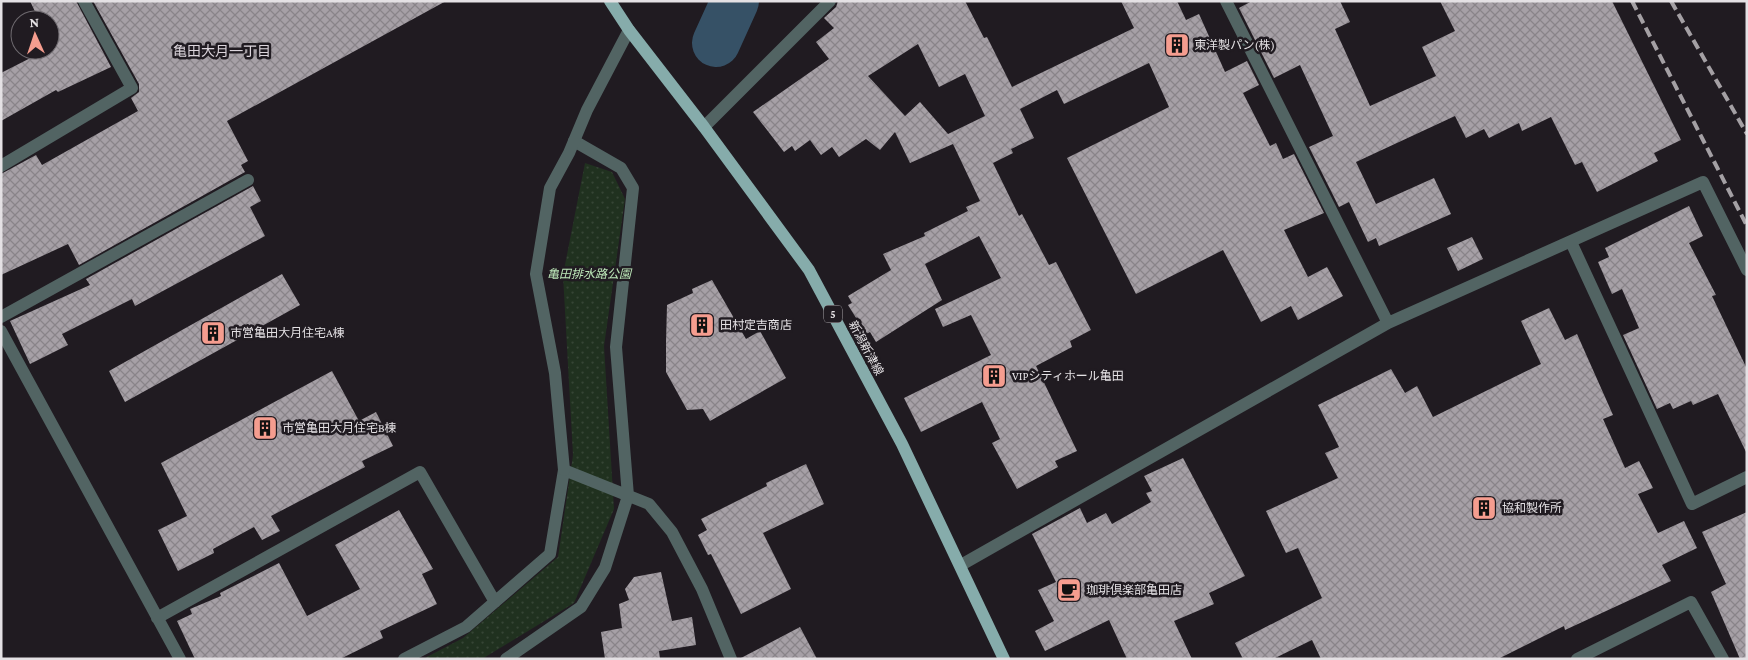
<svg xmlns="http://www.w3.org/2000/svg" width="1748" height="660" viewBox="0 0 1748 660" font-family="'Crimson Pro','Noto Sans JP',serif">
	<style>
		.park { fill: url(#park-dots) }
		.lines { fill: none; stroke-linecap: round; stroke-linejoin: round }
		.river { stroke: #365166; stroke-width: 48 }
		.building { fill: url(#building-cross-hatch); fill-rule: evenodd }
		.minor { stroke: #526463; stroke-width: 12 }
		.tertiary { stroke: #526463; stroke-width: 12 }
		.primary { stroke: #86acab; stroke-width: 12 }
		.rail { stroke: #a4a0a4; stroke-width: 4; stroke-dasharray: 10 5; stroke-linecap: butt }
		.labels { text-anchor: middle; stroke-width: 5; stroke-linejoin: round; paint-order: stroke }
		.shield { fill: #201b21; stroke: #a9a6aa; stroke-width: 1 }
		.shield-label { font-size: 11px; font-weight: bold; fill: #e4e1e4 }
		.poi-label { font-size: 12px; fill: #e4e1e4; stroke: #201b21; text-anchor: start }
		.park-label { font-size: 12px; font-style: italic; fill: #bce7b8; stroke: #201b21 }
		.street-label { font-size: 12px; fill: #e4e1e4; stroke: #201b21 }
		.neighbourhood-label { font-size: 14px; fill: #dcd5dc; stroke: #201b21 }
	</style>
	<defs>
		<pattern id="park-dots" width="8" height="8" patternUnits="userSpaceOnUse" patternTransform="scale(1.25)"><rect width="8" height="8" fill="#20311f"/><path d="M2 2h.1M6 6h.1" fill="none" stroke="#364535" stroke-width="1.8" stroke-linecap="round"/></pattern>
		<pattern id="building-cross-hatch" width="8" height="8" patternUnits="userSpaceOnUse" patternTransform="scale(1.25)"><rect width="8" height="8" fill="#a6a0a6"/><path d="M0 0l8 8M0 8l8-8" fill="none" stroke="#898489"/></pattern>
	</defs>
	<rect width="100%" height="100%" fill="#201b21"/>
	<path class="park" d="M585,163L612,172L625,199L604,346L614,509L574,603L482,659H423L463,638L558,557L573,455L563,275Z"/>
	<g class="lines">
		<path class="river" d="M716,43L735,1"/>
	</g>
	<path class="building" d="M30,1H76L111,67L58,92L56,90L1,121V73L52,47L50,42V20H39Z
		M93,1H446L227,121L248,161L241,165L245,172L79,265L68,244L1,275V174L36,155L42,165L138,111L131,98L139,92V84Z
		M838,1H965L984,38L987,37L1012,87L1134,28L1121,1H1177L1186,20L1199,14L1225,72L1247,61L1259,85L1243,93L1270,146L1276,143L1283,159L1294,154L1324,213L1284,230L1308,277L1327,267L1343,296L1298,320L1291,306L1261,322L1223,250L1136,294L1067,158L1169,107L1149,63L1064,104L1057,90L1020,109L1034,138L1011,149L1013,153L993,163L1019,216L1022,214L1049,265L1056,262L1091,330L1070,341L1072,347L1036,366L1077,451L1055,461L1058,467L1017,489L992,443L1000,439L982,402L921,432L904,398L991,355L971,315L943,327L935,309L1001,278L979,236L925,264L942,300L876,342L870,332L866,334L848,305L852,303L848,296L891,270L883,254L925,236L924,233L968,211L966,207L980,201L953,144L910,163L895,132L880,150L866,139L839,157L832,147L821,155L810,140L795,151L792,146L784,152L753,112L829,59L816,42L834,28L824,18L836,7ZM918,44L939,87L965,74L985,116L948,134L920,102L905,116L868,76Z
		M1252,1H1340L1350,22L1335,29L1370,106L1436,76L1422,47L1455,31L1440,1H1612L1681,140L1654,153L1658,161L1597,192L1582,162L1575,165L1551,117L1522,131L1519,123L1489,138L1484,129L1466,138L1455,116L1356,162L1376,204L1434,178L1451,214L1379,246L1376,238L1368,242L1349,202L1339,207L1309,147L1333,136L1300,65L1274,78L1239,8Z
		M253,186L261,201L250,207L265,236L135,306L132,299L62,334L68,345L30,364L10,321L90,285L86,279Z
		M1689,206L1703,236L1689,243L1716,295L1712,296L1747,369V454L1718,394L1693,405L1691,401L1673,409L1670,403L1657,409L1623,335L1639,328L1622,289L1612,294L1598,262L1609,257L1605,248Z
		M1472,237L1483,259L1458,271L1447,248Z
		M282,274L300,305L125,402L109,371Z
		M712,280L746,339L760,331L786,378L710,421L703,409L687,410L666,372V342L667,305L693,293L692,289Z
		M1549,308L1565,340L1577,334L1613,415L1603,419L1625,468L1639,461L1653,488L1638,494L1658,533L1684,521L1697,548L1662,565L1671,581L1565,630L1564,626L1498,659H1321L1312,640L1273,659H1243L1235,643L1322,598L1298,548L1286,553L1266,511L1338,478L1325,453L1339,447L1318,405L1391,369L1405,393L1417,386L1433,417L1541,364L1521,321Z
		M332,371L359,421L376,412L393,446L362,461L365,467L271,516L280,531L262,540L254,527L213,549L214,553L178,571L158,530L187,516L161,463Z
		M1183,458L1245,576L1209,593L1214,604L1174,621L1192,659H1127L1109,620L1045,651L1035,631L1054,621L1038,590L1056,582L1032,534L1080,508L1087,523L1106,513L1112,524L1151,502L1146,493L1152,491L1144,476Z
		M806,464L824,504L763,533L791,589L741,614L711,554L708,555L698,535L707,530L701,519L767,486L766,483Z
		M399,510L433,569L422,574L437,604L380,631L383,638L340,659H195L177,621L192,614L190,609L221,596L220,593L279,563L307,616L360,589L335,545Z
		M1747,512V659H1740L1711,592L1726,584L1702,532Z
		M661,572L672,621L692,617L696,645L659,651L660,659H605L601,632L622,628L619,604L629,600L625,589L634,577Z
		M800,627L817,659H739Z"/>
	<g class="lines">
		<path class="minor" d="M1226,1L1388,323
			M704,127L830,1
			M1,166L132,88L84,1
			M1571,242L1692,504L1747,477
			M1,317L248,180
			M1,331L180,659
			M961,565L1388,323L1703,182L1747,270
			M157,618L420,472L495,602
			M404,659L466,627L550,554L564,470L649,504L672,532L702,589L731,659
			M506,659L581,607L605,568L628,496L616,347L633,188L621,168L574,141
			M1577,659L1691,602L1723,659"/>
		<path class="tertiary" d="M564,470L555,373L536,274L550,188L569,153L587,110L629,30"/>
		<path class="primary" d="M610,1L629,30L704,127L809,270L902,444L1004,659"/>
		<path class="rail" d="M1632,1L1747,226
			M1671,1L1747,134"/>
	</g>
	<defs>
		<symbol id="building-square" viewBox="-11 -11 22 22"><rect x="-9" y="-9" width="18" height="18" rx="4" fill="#f59d8f" stroke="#201b21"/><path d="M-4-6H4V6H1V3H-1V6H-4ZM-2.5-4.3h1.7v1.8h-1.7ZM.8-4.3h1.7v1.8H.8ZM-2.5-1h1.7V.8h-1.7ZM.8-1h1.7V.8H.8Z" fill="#111"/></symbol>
		<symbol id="cafe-square" viewBox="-11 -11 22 22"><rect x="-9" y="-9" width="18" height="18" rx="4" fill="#f59d8f" stroke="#201b21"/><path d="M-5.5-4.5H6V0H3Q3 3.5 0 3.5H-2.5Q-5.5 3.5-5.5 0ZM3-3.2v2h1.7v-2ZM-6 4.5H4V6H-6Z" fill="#111"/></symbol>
	</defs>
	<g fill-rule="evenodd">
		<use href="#building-square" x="1163" y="31" width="28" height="28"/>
		<use href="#building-square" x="688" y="311" width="28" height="28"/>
		<use href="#building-square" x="199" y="319" width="28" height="28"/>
		<use href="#building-square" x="980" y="362" width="28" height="28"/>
		<use href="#building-square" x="251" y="414" width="28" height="28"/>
		<use href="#building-square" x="1470" y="494" width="28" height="28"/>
		<use href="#cafe-square" x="1055" y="576" width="28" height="28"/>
	</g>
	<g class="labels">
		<rect class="shield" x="824" y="305.5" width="18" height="17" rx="4"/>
		<g class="shield-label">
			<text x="833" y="318">5</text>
		</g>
		<g class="poi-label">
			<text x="1194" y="49">東洋製パン(株)</text>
			<text x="720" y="329">田村定吉商店</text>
			<text x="230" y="337">市営亀田大月住宅A棟</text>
			<text x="1012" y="380">VIPシティホール亀田</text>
			<text x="282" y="432">市営亀田大月住宅B棟</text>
			<text x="1502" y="512">協和製作所</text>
			<text x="1086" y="594">珈琲倶楽部亀田店</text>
		</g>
		<g class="park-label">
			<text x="589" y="278">亀田排水路公園</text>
		</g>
		<g class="street-label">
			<text transform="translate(866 348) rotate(62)" y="4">新潟新津線</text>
		</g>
		<g class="neighbourhood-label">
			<text x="222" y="56">亀田大月一丁目</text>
		</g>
	</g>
	<rect width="1748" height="660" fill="none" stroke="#e4e1e4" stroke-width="5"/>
	<g transform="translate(35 35) rotate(357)"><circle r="24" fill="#201b21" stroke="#6e6a6f"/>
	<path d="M0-4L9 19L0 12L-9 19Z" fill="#f59d8f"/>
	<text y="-8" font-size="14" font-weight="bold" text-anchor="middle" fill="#e4e1e4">N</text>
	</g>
</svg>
